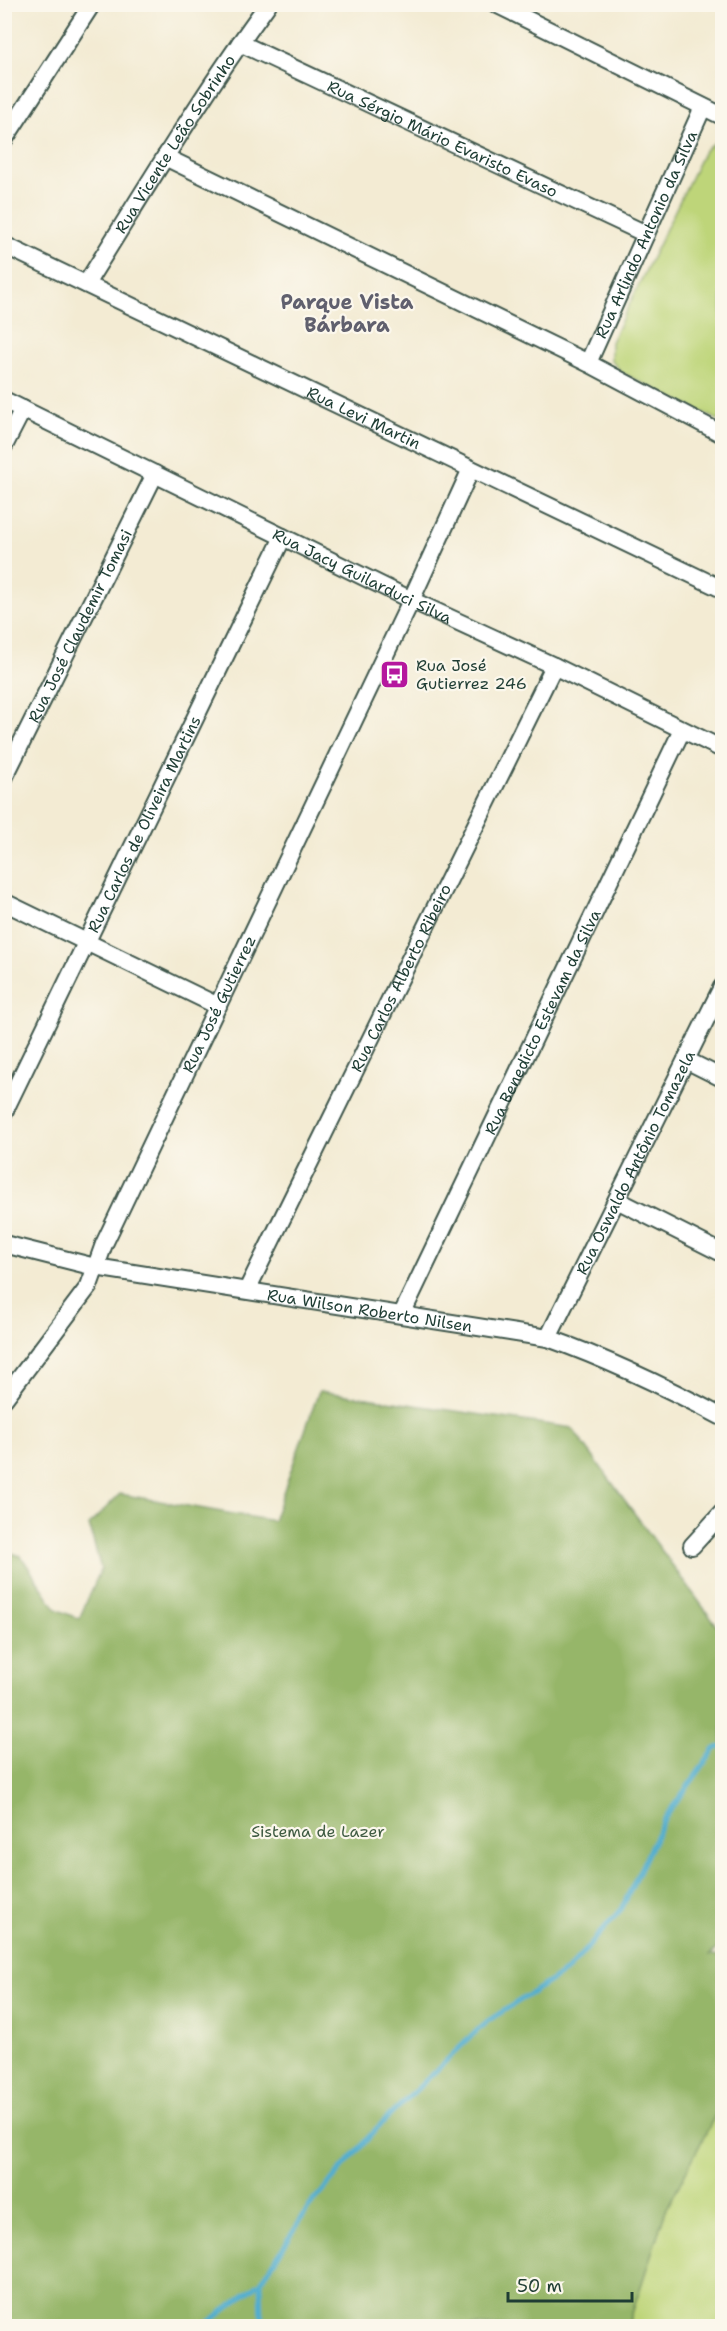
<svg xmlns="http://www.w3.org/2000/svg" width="727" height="2331" viewBox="0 0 727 2331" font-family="'Shantell Sans',sans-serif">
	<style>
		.green { fill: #bed579; stroke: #6e8956; stroke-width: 1.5 }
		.forest { fill: #96b669; stroke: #5a7a4e; stroke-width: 1.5 }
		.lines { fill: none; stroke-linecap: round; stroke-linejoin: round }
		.stream { stroke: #51adcf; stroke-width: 5 }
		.minor-casing { stroke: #3f574c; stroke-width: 20 }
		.minor { stroke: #fff; stroke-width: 16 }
		.labels { text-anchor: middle; stroke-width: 4.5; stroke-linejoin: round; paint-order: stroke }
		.street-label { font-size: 16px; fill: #1f3d34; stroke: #fbf7ec }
		.poi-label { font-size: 16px; fill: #1f3d34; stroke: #fbf7ec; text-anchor: start }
		.park-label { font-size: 16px; fill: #3f5b42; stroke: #fbf7ec }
		.quarter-label { font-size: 20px; font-weight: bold; fill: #60606e; stroke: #fbf7ec }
	</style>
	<rect width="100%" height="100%" fill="#fbf7ec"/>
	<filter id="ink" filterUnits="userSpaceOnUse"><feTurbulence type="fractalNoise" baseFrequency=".0167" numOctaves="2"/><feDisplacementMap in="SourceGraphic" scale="12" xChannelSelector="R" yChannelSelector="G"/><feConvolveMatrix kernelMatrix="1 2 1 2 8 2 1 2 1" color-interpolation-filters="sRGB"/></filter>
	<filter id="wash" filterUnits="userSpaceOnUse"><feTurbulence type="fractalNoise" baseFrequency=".008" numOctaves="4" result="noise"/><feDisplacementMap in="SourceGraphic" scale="24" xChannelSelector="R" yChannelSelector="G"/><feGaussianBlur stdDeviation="1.35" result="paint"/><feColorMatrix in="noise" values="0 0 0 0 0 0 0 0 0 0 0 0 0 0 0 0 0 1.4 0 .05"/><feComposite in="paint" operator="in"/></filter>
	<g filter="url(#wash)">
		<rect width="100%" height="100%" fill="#f3ebd3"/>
		<path class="green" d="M721,137H722V422L622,373L611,360V342L704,151Z
			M722,2102V2326H628L665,2212Z"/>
		<path class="forest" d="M319,1391L572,1428L722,1633V1944L710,1955L722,1956V2102L665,2212L628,2326H5V1551L21,1556L56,1609L79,1619L101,1569L89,1525L120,1494L273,1521Z"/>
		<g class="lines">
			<path class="stream" d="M261,2282L262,2326
				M4,2326H5
				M204,2326L261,2282L309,2207L377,2128L486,2022L568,1970L622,1908L664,1819L715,1749L722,1746"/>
		</g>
	</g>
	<g filter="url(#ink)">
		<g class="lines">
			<defs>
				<g id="minor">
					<path d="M496,4L722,116"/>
					<path id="s1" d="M240,43L646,234"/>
					<path d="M4,140L92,4"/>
					<path d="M165,157L588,363L722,434"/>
					<path id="s2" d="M4,245L722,589"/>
					<path id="s3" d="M86,284C145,190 202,94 268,4"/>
					<path id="s4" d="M588,363L703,107"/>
					<path id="s5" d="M4,400L411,600L554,666L722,749"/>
					<path d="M4,446L23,409"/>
					<path id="s6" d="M4,778L155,474"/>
					<path d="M4,902L218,1006"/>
					<path d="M686,1060L722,1078"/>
					<path id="s7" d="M4,1112L283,537"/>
					<path d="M617,1200L722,1253"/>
					<path id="s8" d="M4,1244L95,1267L548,1338C610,1360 664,1386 722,1417"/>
					<path id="s9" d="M247,1290L554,666"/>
					<path id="s10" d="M402,1314L682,730"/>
					<path id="s11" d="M548,1338L722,987"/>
					<path id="s12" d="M4,1399L89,1286L104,1244L408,607L471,469"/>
					<path d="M692,1546L722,1513"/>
				</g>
			</defs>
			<use href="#minor" class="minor-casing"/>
			<use href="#minor" class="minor"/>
		</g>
	</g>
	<defs>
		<symbol id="bus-square" viewBox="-11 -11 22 22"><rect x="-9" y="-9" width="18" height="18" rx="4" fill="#b5179e" stroke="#fbf7ec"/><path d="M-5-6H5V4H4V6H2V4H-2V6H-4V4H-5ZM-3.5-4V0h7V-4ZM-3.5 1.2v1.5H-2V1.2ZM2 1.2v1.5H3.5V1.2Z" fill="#fff"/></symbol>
	</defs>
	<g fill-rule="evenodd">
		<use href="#bus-square" x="378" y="658" width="33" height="33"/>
	</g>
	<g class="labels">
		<g class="street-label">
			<text dy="6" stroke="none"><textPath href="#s1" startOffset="224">Rua Sérgio Mário Evaristo Evaso</textPath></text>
			<text dy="6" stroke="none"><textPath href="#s3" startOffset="166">Rua Vicente Leão Sobrinho</textPath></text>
			<text dy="6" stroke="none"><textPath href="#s4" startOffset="141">Rua Arlindo Antonio da Silva</textPath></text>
			<text dy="6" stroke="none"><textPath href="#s2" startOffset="399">Rua Levi Martin</textPath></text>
			<text dy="6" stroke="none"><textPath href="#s5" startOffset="399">Rua Jacy Guilarduci Silva</textPath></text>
			<text dy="6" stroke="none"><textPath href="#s6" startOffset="170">Rua José Claudemir Tomasi</textPath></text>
			<text dy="6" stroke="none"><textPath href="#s7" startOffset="320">Rua Carlos de Oliveira Martins</textPath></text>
			<text dy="6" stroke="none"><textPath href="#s9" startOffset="348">Rua Carlos Alberto Ribeiro</textPath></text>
			<text dy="6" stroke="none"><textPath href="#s12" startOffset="452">Rua José Gutierrez</textPath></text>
			<text dy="6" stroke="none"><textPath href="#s10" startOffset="324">Rua Benedicto Estevam da Silva</textPath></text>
			<text dy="6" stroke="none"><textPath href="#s11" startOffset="196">Rua Oswaldo Antônio Tomazela</textPath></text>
			<text dy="6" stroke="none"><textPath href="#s8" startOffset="372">Rua Wilson Roberto Nilsen</textPath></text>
		</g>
		<g class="poi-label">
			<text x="416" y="671">Rua José<tspan x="416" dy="18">Gutierrez 246</tspan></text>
		</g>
		<g class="park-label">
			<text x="318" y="1837">Sistema de Lazer</text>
		</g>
		<g class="quarter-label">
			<text x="347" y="309">Parque Vista<tspan x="347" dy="23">Bárbara</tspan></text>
		</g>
	</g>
	<rect width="727" height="2331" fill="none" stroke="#fbf7ec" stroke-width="24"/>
	<path d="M508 2292v9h124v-9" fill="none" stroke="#1f3d34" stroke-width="3"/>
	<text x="517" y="2292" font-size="18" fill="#1f3d34" stroke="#fbf7ec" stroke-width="4.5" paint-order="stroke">50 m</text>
</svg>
